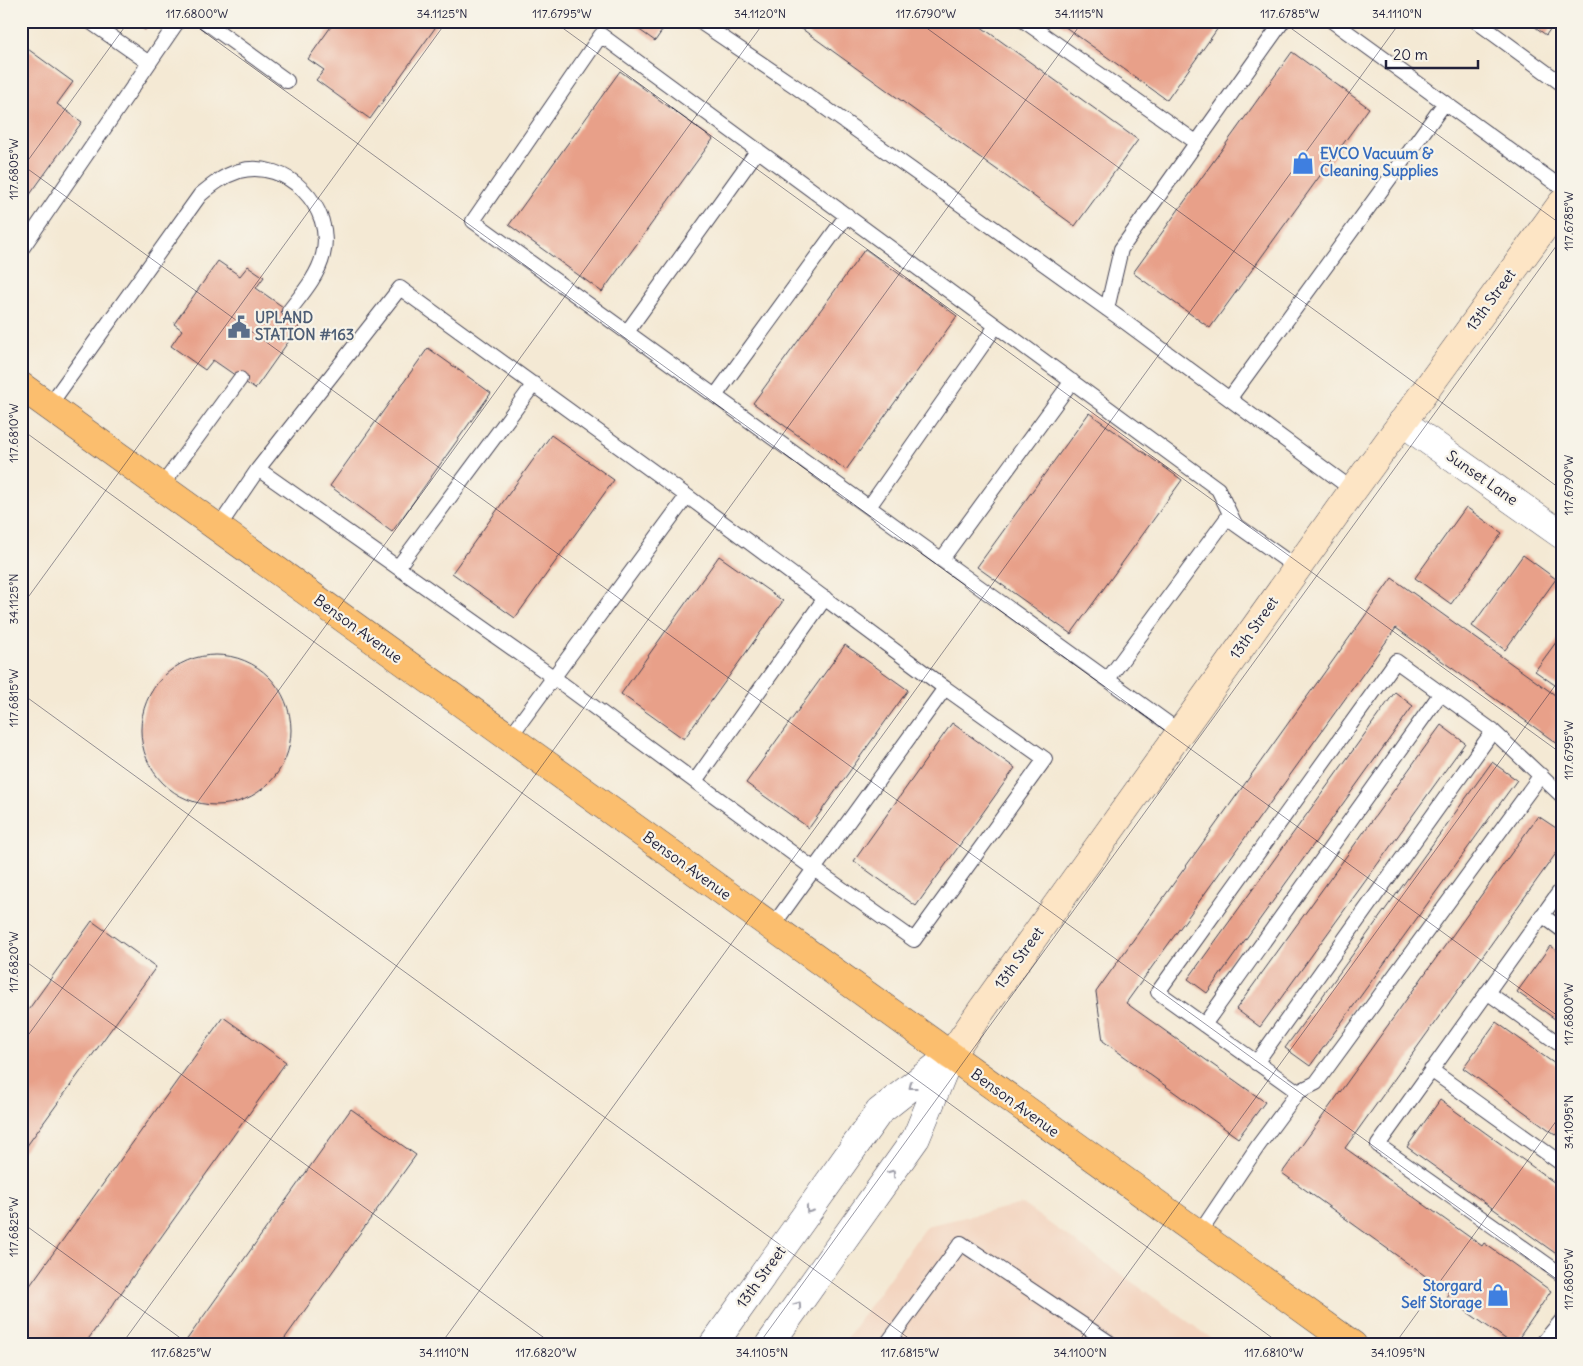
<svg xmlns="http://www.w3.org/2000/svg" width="1583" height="1366" viewBox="0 0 1583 1366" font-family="Delius,sans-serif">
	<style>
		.built { fill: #f3d4bf }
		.building { fill: #e8a089 }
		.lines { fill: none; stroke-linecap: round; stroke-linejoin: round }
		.lane-casing { stroke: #424052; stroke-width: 16 }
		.street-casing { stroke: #424052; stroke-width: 29 }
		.secondary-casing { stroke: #424052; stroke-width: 29 }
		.primary-casing { stroke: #424052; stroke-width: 29 }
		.lane { stroke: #fff; stroke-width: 14 }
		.street { stroke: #fff; stroke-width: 28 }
		.secondary { stroke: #fde5c5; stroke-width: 28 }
		.primary { stroke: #fbbe6e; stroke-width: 28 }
		.oneway { stroke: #9c9ca7 }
		.ticks { fill: none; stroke: #22223b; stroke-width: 1; stroke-opacity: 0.45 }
		.labels { text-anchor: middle; stroke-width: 4.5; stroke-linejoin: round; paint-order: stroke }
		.shop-label { font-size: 15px; font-weight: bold; fill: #366cbe; stroke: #f7f3e8; text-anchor: start }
		.street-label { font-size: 15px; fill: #22223b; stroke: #f7f3e8 }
		.service-label { font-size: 15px; font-weight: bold; fill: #4e5e75; stroke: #f7f3e8; text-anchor: start }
		.neatline { fill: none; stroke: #22223b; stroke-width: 2 }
		.ticks-label { font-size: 12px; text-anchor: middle; fill: #22223b }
	</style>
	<rect width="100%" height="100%" fill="#f7f3e8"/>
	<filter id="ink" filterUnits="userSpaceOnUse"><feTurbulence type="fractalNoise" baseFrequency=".02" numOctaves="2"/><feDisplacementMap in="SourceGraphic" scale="10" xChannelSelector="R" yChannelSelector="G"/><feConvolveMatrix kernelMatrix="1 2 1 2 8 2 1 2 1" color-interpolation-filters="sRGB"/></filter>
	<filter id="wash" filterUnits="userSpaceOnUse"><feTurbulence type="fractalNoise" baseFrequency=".0096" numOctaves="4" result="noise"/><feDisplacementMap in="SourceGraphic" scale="20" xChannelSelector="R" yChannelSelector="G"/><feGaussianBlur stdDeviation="1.12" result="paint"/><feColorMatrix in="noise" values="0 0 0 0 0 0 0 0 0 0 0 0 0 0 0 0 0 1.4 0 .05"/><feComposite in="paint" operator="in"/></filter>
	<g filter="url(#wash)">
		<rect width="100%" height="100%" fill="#f4e9d4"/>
		<path class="built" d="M1022,1204L1221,1345H842L926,1226Z"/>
		<g id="blocks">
			<path class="building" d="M133,21H152L145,30Z
				M335,21H440L370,119L316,80L324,70L308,59Z
				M627,21H669L655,41Z
				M791,21H973L1138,140L1075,226Z
				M1057,21H1223L1167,100Z
				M1527,21H1556L1546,35Z
				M21,44L73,82L57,104L82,122L21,207Z
				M1292,52L1369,108L1210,328L1133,273Z
				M620,71L713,139L602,292L509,225Z
				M865,249L957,316L846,470L753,403Z
				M218,261L240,276L248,266L264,277L256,288L303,321L255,389L213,360L205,370L171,346L182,330L174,324Z
				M428,348L491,393L392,532L330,486Z
				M1089,413L1182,480L1071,634L977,567Z
				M551,435L614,480L515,618L452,573Z
				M1466,507L1502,533L1451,604L1415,578Z
				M1523,555L1556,579L1505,650L1472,626Z
				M719,556L783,601L684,739L621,694Z
				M1392,578L1562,700V747L1396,628L1126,1003L1265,1102L1238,1138L1103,1041L1096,992Z
				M1562,634V690L1535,671Z
				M845,645L908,690L809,828L746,783Z
				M141 730a75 75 0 1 1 150 0a75 75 0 1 1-150 0Z
				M1395,692L1413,706L1207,993L1188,979Z
				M952,723L1015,768L916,906L854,861Z
				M1441,725L1465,743L1260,1027L1236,1009Z
				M1492,762L1517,780L1310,1066L1285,1048Z
				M1538,816L1562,832V845L1345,1148L1482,1246L1484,1243L1551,1291L1514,1345L1446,1297L1449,1293L1282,1173Z
				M92,921L156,967L21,1154V1020Z
				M1550,946L1562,955V1024L1517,992Z
				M223,1017L286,1062L84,1345H21V1298Z
				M1496,1022L1562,1069V1139L1463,1068Z
				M1440,1100L1562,1188V1258L1407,1147Z
				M351,1109L416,1155L280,1345H183Z"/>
		</g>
	</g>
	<g filter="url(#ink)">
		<use href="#blocks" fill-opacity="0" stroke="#424052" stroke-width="1"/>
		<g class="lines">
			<defs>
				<path id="lane" d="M89,21L149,63
					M204,21L287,81
					M705,21L703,24L796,87L1121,319L1353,490
					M1024,21L1196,142
					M1332,21L1562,188
					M1476,21L1562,84
					M21,250L178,21
					M1107,309L1121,249L1283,21
					M627,332L758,150
					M715,396L847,215
					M1230,398L1444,104
					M49,406L200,195C212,185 223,176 239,171C287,158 335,208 323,255C318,276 302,294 289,311
					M258,469L553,677L814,869L914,940L1045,759L945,688
					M161,487L240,379
					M869,507L996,326
					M218,528L258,469L400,288L687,496L945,688L772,927
					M942,559L1072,381
					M398,567L534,384
					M1108,679L1230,514
					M1180,732L473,221L601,35L1218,489L1235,524L1297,568
					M509,738L687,496
					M1541,775L1316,1083L1298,1092L1158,992L1396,661L1493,731L1562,796
					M695,781L825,598
					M1562,888L1378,1145L1562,1275
					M1542,915L1562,930
					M1487,992L1562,1046
					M1204,1025L1441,693
					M1256,1063L1493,731
					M1431,1070L1562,1164
					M1199,1234L1258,1146L1298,1092
					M886,1345L961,1243L1113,1345
					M1541,1345L1562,1320"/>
				<path id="street" d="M1402,422L1562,535
					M713,1345L879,1112L950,1056
					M769,1345L916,1138L949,1058"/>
				<path id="secondary" d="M950,1056L981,1011L1353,490L1562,203"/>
				<path id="primary" d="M21,386L1353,1345"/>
			</defs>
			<use href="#lane" class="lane-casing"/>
			<use href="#street" class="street-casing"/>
			<use href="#secondary" class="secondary-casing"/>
			<use href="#primary" class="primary-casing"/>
			<use href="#lane" class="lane"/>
			<use href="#street" class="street"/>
			<use href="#secondary" class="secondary"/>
			<use href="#primary" class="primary"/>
		</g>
		<defs><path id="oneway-chevron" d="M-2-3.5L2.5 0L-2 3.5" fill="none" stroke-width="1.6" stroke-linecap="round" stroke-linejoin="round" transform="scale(1.25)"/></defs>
		<g class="oneway">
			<use href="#oneway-chevron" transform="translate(912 1086) rotate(142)"/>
			<use href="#oneway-chevron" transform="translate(892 1173) rotate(-55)"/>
			<use href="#oneway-chevron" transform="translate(809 1210) rotate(126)"/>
			<use href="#oneway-chevron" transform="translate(798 1305) rotate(-55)"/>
		</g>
	</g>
	<path class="ticks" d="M189,21L1562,1019M553,21L1562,754M917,21L1562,490M1281,21L1562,225M21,164L1562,1283M21,170L129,21M21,429L1282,1345M21,607L447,21M21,693L918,1345M21,958L554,1345M21,1045L765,21M21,1222L190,1345M121,1345L1083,21M440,1345L1401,21M758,1345L1562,238M1076,1345L1562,676M1394,1345L1562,1113"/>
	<defs>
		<symbol id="shop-bare" viewBox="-9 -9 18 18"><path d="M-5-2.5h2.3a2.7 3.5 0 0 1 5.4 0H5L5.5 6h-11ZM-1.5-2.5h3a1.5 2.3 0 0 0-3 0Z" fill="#3f7fe0" stroke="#f7f3e8" stroke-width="2.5" paint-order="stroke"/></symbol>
		<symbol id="civic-bare" viewBox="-9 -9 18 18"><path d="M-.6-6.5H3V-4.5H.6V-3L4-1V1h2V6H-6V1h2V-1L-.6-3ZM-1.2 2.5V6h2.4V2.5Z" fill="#5c6f8a" stroke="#f7f3e8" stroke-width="2.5" paint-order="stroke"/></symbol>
	</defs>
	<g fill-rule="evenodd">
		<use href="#shop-bare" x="1287" y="147" width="32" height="32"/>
		<use href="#civic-bare" x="223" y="311" width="32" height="32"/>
		<use href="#shop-bare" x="1482" y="1279" width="32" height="32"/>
	</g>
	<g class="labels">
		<g class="shop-label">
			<text x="1320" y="159">EVCO Vacuum &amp;<tspan x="1320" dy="17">Cleaning Supplies</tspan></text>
			<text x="1482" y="1291" text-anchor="end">Storgard<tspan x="1482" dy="17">Self Storage</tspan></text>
		</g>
		<g class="street-label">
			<text transform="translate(1491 300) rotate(-54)" y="5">13th Street</text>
			<text transform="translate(1482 478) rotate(35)" y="5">Sunset Lane</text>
			<text transform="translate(1254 628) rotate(-55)" y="5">13th Street</text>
			<text transform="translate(358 629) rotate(36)" y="5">Benson Avenue</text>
			<text transform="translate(687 866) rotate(36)" y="5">Benson Avenue</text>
			<text transform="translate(1019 958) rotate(-54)" y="5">13th Street</text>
			<text transform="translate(1015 1103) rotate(36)" y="5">Benson Avenue</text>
			<text transform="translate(761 1277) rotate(-54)" y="5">13th Street</text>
		</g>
		<g class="service-label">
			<text x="255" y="323">UPLAND<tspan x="255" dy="17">STATION #163</tspan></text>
		</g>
	</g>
	<rect width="1583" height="1366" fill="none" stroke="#f7f3e8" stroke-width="55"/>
	<path d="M1386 60v8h92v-8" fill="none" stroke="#22223b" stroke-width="2.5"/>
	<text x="1393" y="60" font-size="15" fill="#22223b" stroke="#f7f3e8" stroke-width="4" paint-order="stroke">20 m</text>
	<rect x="28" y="28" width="1528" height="1310" class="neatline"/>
	<g class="ticks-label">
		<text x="197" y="18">117.6800°W</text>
		<text x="442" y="18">34.1125°N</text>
		<text x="562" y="18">117.6795°W</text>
		<text x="760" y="18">34.1120°N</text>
		<text x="926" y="18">117.6790°W</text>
		<text x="1079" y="18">34.1115°N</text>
		<text x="1290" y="18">117.6785°W</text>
		<text x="1397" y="18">34.1110°N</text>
		<text transform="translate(14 169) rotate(-90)" y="4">117.6805°W</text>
		<text transform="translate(1569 221) rotate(-90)" y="4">117.6785°W</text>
		<text transform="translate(14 433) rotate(-90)" y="4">117.6810°W</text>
		<text transform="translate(1569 485) rotate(-90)" y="4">117.6790°W</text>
		<text transform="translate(14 599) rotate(-90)" y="4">34.1125°N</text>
		<text transform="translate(14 698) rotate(-90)" y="4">117.6815°W</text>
		<text transform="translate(1569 750) rotate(-90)" y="4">117.6795°W</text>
		<text transform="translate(14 962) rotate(-90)" y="4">117.6820°W</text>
		<text transform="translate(1569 1014) rotate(-90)" y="4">117.6800°W</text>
		<text transform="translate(1569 1122) rotate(-90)" y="4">34.1095°N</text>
		<text transform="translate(14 1227) rotate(-90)" y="4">117.6825°W</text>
		<text transform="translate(1569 1279) rotate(-90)" y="4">117.6805°W</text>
		<text x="181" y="1357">117.6825°W</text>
		<text x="444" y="1357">34.1110°N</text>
		<text x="546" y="1357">117.6820°W</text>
		<text x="762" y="1357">34.1105°N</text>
		<text x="910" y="1357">117.6815°W</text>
		<text x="1080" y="1357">34.1100°N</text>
		<text x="1274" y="1357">117.6810°W</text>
		<text x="1398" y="1357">34.1095°N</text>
	</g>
</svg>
